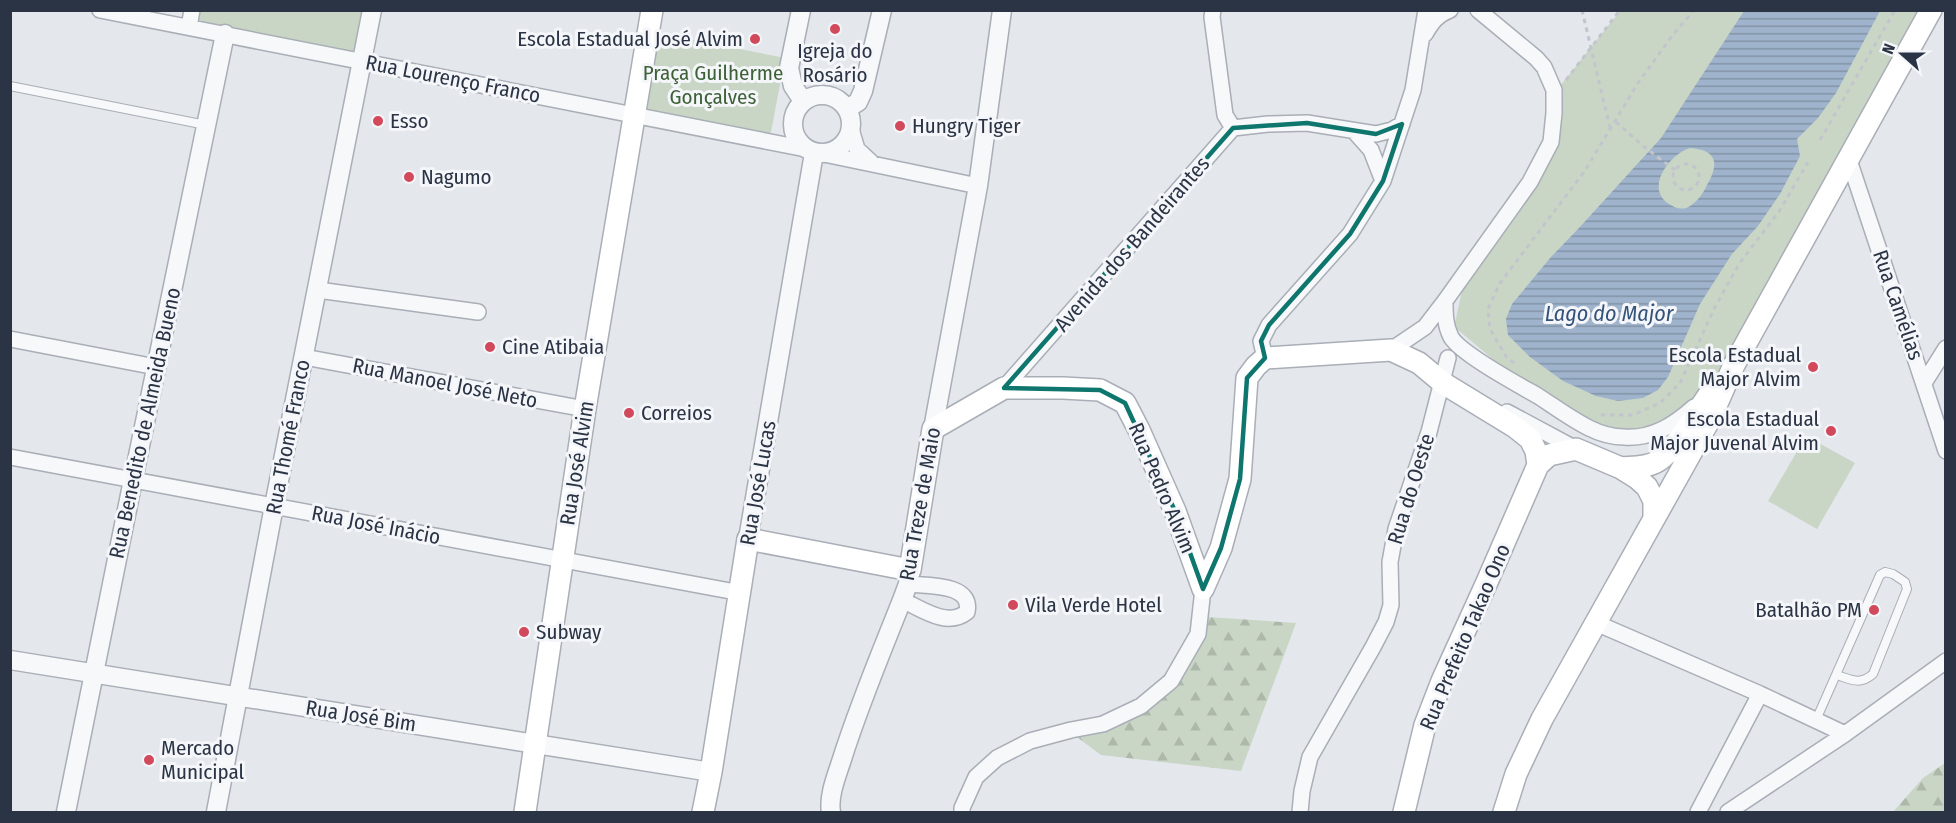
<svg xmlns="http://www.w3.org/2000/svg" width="1956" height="823" viewBox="0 0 1956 823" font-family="'Fira Sans Condensed',sans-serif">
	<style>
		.forest { fill: url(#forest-firs) }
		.park { fill: #c9d6c5 }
		.water { fill: url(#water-rules); fill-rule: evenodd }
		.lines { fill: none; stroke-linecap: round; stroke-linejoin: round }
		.service-casing { stroke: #a9aeb7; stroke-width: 10 }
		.minor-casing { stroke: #a9aeb7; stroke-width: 18 }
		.tertiary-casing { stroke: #a9aeb7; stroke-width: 21 }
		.secondary-casing { stroke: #a9aeb7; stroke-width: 24 }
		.path { stroke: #c2c5cb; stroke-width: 3; stroke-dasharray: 4.5 4.5; stroke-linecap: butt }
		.service { stroke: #f7f8fa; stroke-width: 8 }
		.minor { stroke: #f7f8fa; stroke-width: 15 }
		.tertiary { stroke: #f7f8fa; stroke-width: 18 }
		.secondary { stroke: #fff; stroke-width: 21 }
		.marked { fill: none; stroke: #0f766e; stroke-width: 4.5; stroke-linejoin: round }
		.poi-dot { fill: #d1495b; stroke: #f4f6f9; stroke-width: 2 }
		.labels { text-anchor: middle; stroke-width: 6; stroke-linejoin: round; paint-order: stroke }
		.poi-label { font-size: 21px; fill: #2b3445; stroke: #f4f6f9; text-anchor: start }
		.park-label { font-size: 21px; fill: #3f6138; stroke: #f4f6f9 }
		.street-label { font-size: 21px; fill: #2b3445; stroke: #f4f6f9 }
		.water-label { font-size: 22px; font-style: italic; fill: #34527a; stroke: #f4f6f9 }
	</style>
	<defs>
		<pattern id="forest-firs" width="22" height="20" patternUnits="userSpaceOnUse" patternTransform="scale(1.5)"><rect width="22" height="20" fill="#c9d6c5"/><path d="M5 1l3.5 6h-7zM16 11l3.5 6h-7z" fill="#adb8ab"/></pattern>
		<pattern id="water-rules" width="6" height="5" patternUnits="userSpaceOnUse" patternTransform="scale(1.5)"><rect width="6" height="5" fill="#9fb4cc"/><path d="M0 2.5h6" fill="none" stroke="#8293a7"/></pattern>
	</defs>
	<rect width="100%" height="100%" fill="#e4e7ec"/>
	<path class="forest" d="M1208,617L1296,623L1241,771L1101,755L1073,734L1145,712L1204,637Z
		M1945,763V812H1893L1923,778Z"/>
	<path class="park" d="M196,11H364L357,52L193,25Z
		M1620,11H1921L1729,364L1677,415L1644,432L1594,428L1519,381L1458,330L1452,336L1466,273L1556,142V91Z
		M654,32L785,58L770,137L641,112Z
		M1806,436L1855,463L1817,529L1768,501Z"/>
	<path class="water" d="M1744,11H1880L1836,93L1818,118L1797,139L1800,156L1780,194L1758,226L1732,254L1714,282L1700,304L1668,377L1658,390L1643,398L1618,401L1596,396L1563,381L1530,357L1508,335L1506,319L1512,304L1551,257L1579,228L1661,138ZM1690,148C1718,150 1719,164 1707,185C1704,192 1697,202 1690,206C1683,211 1675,208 1669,204C1644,188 1670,154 1690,148Z"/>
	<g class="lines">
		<defs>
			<path id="service" d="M10,86L206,125
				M1816,720L1880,575L1885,572L1893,574L1905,582L1907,589L1873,674C1859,686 1851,679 1836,675"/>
			<path id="minor" d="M100,10L806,149
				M1213,10L1212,17L1225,115L1233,128
				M189,27L192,10
				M1425,34C1432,22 1437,15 1450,10
				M1233,128L1268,124L1307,123L1376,134L1392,130L1402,124
				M851,129L857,149L871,162
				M1354,131L1371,150L1383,181
				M824,154L978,186
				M1849,160L1946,451
				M318,290L478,312
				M1445,301C1445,314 1445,325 1451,337C1461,354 1519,385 1538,396C1555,407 1571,419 1589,428C1599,433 1613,437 1624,437C1652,439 1674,425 1694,407
				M10,339L156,367
				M1391,350L1425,327L1445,301L1530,182L1551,142L1554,113V90L1544,67L1536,58L1478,10
				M304,357L585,409
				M1265,358L1261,341L1269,325L1350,234L1383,181L1413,90L1426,10
				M1924,383L1946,348
				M1004,388L1233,128
				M1507,412L1576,449
				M10,457L741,593
				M902,600C922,609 947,628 967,612C973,583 927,586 908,584
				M1596,623L1760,694L1845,734
				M962,812V808L976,777L997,758L1030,741L1071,730L1103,724L1141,706L1171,681L1198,634L1203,589
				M1300,812L1302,791L1310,757L1373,647L1386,622L1391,605L1390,562L1396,529L1429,432L1448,358
				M1698,812L1760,694
				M1728,812L1845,734L1946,661"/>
			<path id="tertiary" d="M801,10L789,68L793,86L803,101
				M793 124a29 29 0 1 1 58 0a29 29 0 1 1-58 0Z
				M847,109L858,102L863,91L882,10
				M933,429L978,186L1002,10
				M748,539L814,153
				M10,660L711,772
				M66,812L133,480L225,34
				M216,812L274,506L372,10
				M831,812C828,796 837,775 842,759C859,705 881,653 902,600L908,584L910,570"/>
			<path id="secondary" d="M1621,468C1633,467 1647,468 1658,461C1677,449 1700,405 1716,385
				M1203,589L1221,548L1240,479L1247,378L1256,366L1265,358L1391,350L1419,363L1443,383L1515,427L1530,439L1536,451L1538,465
				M525,812L585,409L652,10
				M703,812L711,772L748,539L910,570L933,429L1004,388H1063L1100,390L1125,403L1139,430L1175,511L1203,589
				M1404,812L1425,725L1442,681L1487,582L1538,465L1549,455L1576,449L1621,468L1637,478L1647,487L1654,501V518
				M1504,812L1516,774L1542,719L1711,417L1734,365L1931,10"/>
		</defs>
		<use href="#service" class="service-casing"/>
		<use href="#minor" class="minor-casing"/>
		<use href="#tertiary" class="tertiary-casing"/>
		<use href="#secondary" class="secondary-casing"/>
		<path class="path" d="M1582,10L1610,128
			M1566,80L1620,10
			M1616,122L1643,146L1675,170
			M1820,140L1895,10
			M1673 177a13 13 0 1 1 26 0a13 13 0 1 1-26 0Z
			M1514,363L1507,358L1490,329L1488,309L1500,283L1584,172L1638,83L1672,36L1694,10
			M1601,415H1633L1660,403L1680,383L1714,309L1739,264L1780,210L1808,162"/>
		<use href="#service" class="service"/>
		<use href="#minor" class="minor"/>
		<use href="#tertiary" class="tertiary"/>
		<use href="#secondary" class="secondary"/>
	</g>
	<path class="marked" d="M1307,123L1376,134L1402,124L1383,181L1350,234L1269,325L1261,341L1265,358L1247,378L1240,479L1221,548L1203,589L1175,511L1125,403L1100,390L1004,388L1233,128Z"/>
	<g class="poi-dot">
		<circle cx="835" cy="29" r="6"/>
		<circle cx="755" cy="39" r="6"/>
		<circle cx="378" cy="121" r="6"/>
		<circle cx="900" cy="126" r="6"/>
		<circle cx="409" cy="177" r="6"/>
		<circle cx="490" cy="347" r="6"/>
		<circle cx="1813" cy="367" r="6"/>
		<circle cx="629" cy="413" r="6"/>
		<circle cx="1831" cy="431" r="6"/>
		<circle cx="1013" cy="605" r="6"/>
		<circle cx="1874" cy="610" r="6"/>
		<circle cx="524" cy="632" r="6"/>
		<circle cx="149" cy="760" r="6"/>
	</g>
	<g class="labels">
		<g class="poi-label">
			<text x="743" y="46" text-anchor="end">Escola Estadual José Alvim</text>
			<text x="835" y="58" text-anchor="middle">Igreja do<tspan x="835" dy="24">Rosário</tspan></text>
			<text x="390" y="128">Esso</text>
			<text x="912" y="133">Hungry Tiger</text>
			<text x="421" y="184">Nagumo</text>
			<text x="502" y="354">Cine Atibaia</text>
			<text x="1801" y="362" text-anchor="end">Escola Estadual<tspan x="1801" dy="24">Major Alvim</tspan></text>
			<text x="641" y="420">Correios</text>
			<text x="1819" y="426" text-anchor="end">Escola Estadual<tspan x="1819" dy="24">Major Juvenal Alvim</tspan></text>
			<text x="1025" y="612">Vila Verde Hotel</text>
			<text x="1862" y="617" text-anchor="end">Batalhão PM</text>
			<text x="536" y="639">Subway</text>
			<text x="161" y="755">Mercado<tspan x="161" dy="24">Municipal</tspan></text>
		</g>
		<g class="park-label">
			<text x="713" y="80">Praça Guilherme<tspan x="713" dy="24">Gonçalves</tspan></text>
		</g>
		<g class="street-label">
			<text transform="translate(453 79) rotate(11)" y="7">Rua Lourenço Franco</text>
			<text transform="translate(1132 244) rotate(-49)" y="7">Avenida dos Bandeirantes</text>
			<text transform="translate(1898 305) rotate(71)" y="7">Rua Camélias</text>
			<text transform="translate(445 383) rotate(11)" y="7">Rua Manoel José Neto</text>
			<text transform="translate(145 423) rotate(-78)" y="7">Rua Benedito de Almeida Bueno</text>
			<text transform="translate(288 437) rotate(-79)" y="7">Rua Thomé Franco</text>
			<text transform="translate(577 463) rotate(-81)" y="7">Rua José Alvim</text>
			<text transform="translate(758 483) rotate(-80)" y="7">Rua José Lucas</text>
			<text transform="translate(1162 488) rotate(67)" y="7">Rua Pedro Alvim</text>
			<text transform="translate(1411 489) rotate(-73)" y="7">Rua do Oeste</text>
			<text transform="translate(920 504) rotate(-80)" y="7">Rua Treze de Maio</text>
			<text transform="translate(376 525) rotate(11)" y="7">Rua José Inácio</text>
			<text transform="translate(1465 637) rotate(-67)" y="7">Rua Prefeito Takao Ono</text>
			<text transform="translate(361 716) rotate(9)" y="7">Rua José Bim</text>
		</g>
		<g class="water-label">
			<text x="1609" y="321">Lago do Major</text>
		</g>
	</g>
	<rect width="1956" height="823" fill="none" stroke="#2b3445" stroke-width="24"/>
	<g transform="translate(1902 54) rotate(291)" stroke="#f4f6f9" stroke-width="4.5" paint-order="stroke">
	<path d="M0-4.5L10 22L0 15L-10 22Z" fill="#2b3445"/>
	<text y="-9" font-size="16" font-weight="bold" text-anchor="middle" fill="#2b3445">N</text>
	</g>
</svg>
